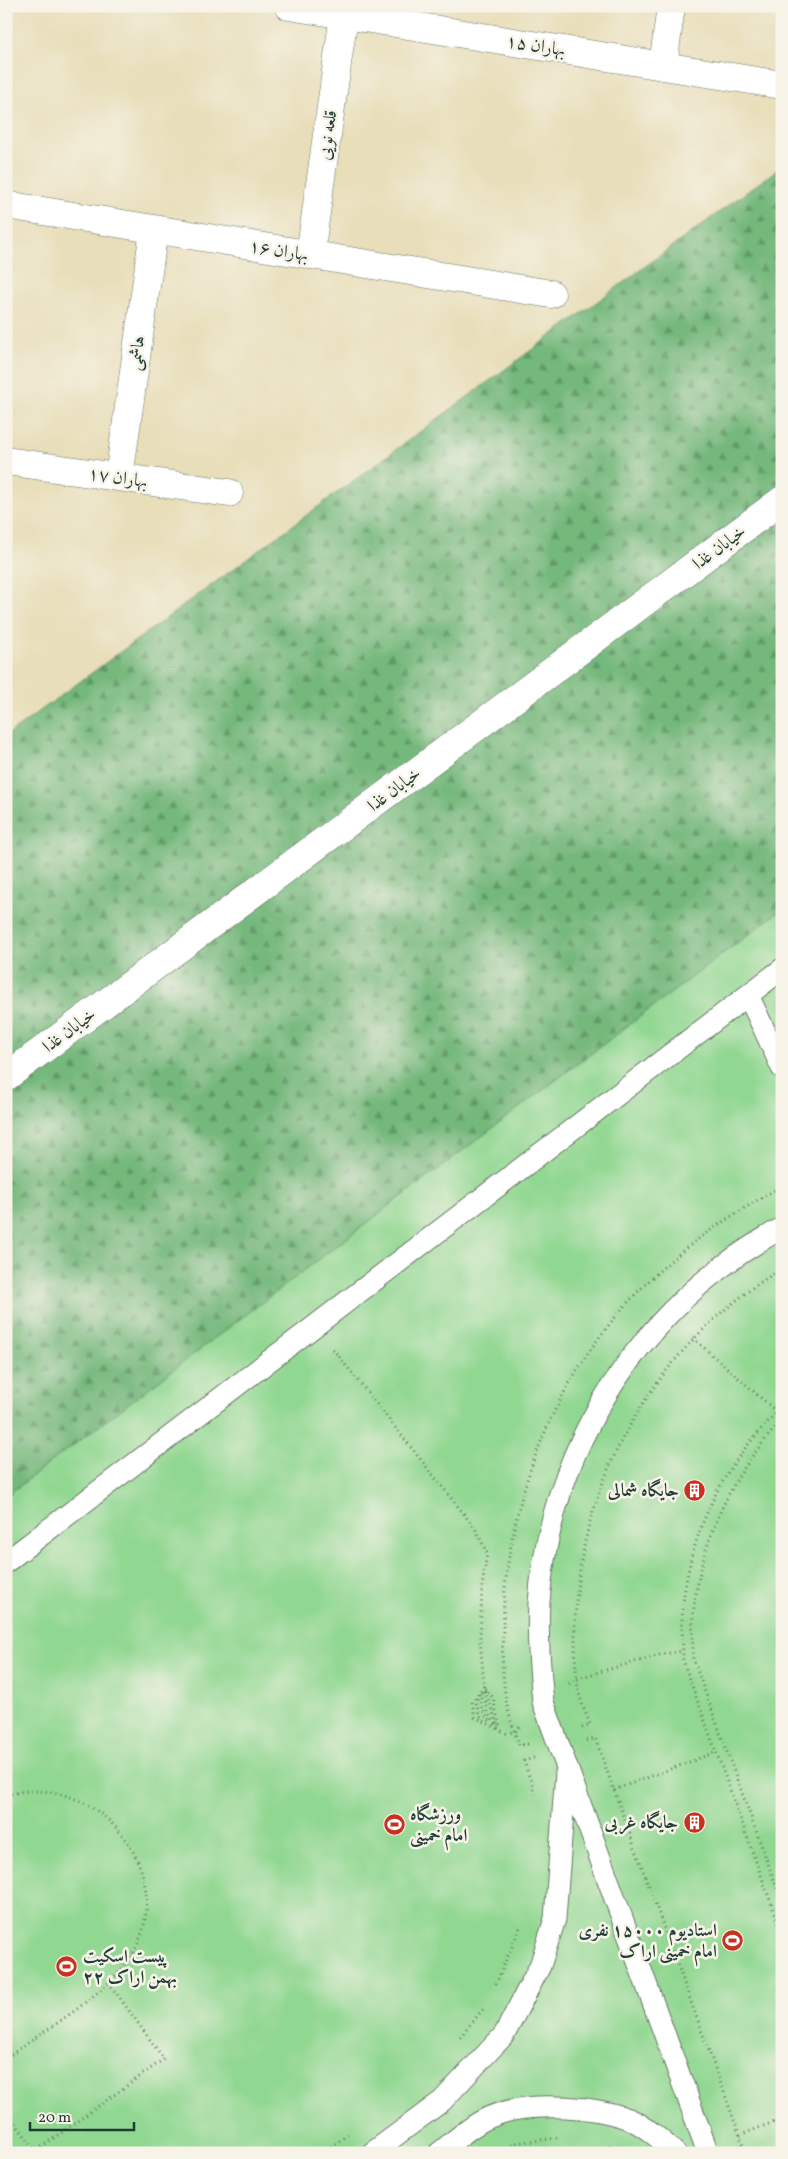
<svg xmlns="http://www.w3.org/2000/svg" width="788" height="2159" viewBox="0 0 788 2159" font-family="Vollkorn,Amiri,serif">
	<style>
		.grass { fill: #90d791; stroke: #588a62 }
		.forest { fill: url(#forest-firs); stroke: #4a7a58 }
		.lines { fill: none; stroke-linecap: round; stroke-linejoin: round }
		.lane-casing { stroke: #657563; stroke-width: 23 }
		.street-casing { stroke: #657563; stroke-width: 29 }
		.path { stroke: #657563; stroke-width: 3; stroke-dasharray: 1 4; stroke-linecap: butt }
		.lane { stroke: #fff; stroke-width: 21 }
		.street { stroke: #fff; stroke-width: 28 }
		.labels { text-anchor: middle; stroke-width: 5; stroke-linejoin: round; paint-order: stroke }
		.street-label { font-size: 18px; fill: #1f3d34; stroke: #f7f3e8 }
		.poi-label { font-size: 18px; font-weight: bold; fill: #1f3d34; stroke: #f7f3e8; text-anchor: end }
	</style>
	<defs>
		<pattern id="forest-firs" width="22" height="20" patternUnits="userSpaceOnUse" patternTransform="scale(1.25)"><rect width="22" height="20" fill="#74b87b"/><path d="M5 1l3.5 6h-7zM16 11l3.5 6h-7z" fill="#5f9766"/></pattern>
	</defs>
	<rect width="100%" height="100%" fill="#f7f3e8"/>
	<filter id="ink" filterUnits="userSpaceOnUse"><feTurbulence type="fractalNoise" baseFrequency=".02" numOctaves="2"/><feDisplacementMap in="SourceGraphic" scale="10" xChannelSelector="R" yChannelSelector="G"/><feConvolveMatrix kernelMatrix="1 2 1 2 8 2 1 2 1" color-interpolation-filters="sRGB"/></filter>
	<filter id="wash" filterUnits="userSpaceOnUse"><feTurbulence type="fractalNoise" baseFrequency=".0096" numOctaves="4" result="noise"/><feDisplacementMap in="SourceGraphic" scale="20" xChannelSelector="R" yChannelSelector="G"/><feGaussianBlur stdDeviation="1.12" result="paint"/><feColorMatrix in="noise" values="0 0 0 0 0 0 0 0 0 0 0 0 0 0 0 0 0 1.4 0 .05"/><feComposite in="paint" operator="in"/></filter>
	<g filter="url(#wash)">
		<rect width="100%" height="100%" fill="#e8deb9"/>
		<path class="grass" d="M782,909V2153H6V1496Z"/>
		<path class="forest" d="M782,166V909L6,1496V736Z"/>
	</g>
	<g filter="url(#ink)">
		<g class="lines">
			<defs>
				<path id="lane" d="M748,995L782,1068
					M6,1562L782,969
					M372,2153L442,2101L504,2035L540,1966L555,1919L566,1772
					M439,2153C453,2142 467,2129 482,2121C518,2100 591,2105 629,2119C643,2124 664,2142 675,2153
					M708,2153L543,1702C540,1669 537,1636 539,1603C550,1445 643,1304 782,1228"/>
				<path id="street" d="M289,6L782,85
					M663,66L671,6
					M6,205L551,294
					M310,255L344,15
					M6,461L229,493
					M119,477L154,230
					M6,1077L782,500"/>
			</defs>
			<use href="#lane" class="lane-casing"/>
			<use href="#street" class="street-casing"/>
			<path class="path" d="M693,1338L777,1412
				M333,1349L475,1528L487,1553L482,1587L480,1638L485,1699L488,1714L500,1731
				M782,1407C765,1424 749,1442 735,1462C704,1506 684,1566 682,1619C682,1633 683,1647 683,1661L782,1933
				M782,1421C730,1474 700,1543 693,1617C692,1631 693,1645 693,1659L782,1902
				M569,1684L578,1678L663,1654L683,1651
				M484,1686L472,1702L475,1717L506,1733L515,1732L521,1726
				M485,1688L493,1698L500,1728
				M485,1690L497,1724
				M482,1692C479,1704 482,1713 491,1722
				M480,1694L476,1701L479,1716L488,1722
				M582,1728L590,1725C587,1715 581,1704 579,1693C575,1673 575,1650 575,1629C576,1508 630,1393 721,1313C740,1297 760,1281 782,1269
				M587,1741L595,1738L746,2153
				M528,1744L519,1746C516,1734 511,1723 508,1710C502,1684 502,1654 503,1627C505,1496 558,1365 655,1275C693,1239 736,1212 782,1186
				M534,1758L524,1761L535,1794
				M614,1790L716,1752
				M6,1795C97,1769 181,1872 132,1955C109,1993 44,2031 6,2058
				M496,1984L521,1925
				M460,2037L483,2009
				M6,2111L36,2151
				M740,2135L782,2119
				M609,2145L621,2153
				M33,2153L164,2059L109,1983
				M323,2153L350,2133
				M499,2153L516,2143L557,2138"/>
			<use href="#lane" class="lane"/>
			<use href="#street" class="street"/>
		</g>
	</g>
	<defs>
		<symbol id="building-disc" viewBox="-11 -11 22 22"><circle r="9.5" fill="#c8321e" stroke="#f7f3e8"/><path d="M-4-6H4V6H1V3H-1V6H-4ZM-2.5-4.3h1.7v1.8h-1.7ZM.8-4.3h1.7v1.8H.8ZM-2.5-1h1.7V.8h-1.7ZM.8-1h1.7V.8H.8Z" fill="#fff"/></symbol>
		<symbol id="stadium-disc" viewBox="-11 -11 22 22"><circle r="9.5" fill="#c8321e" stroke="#f7f3e8"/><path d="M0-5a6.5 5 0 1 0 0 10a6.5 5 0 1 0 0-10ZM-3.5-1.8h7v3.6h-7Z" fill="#fff"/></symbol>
	</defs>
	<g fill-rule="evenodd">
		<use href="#building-disc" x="682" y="1478" width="25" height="25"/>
		<use href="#building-disc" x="682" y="1810" width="25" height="25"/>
		<use href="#stadium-disc" x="382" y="1812" width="25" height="25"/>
		<use href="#stadium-disc" x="720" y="1928" width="25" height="25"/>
		<use href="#stadium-disc" x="54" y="1954" width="25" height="25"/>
	</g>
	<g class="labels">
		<g class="street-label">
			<text transform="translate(536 45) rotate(9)" y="6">بهاران ۱۵</text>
			<text transform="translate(327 135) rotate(-82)" y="6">قلعه نویی</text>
			<text transform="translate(279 250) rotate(9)" y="6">بهاران ۱۶</text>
			<text transform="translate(136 353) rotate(-82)" y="6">هاشمی</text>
			<text transform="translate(118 477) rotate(8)" y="6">بهاران ۱۷</text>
			<text transform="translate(719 547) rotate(-37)" y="6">خیابان غذا</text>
			<text transform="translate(394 789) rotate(-37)" y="6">خیابان غذا</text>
			<text transform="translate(69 1030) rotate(-37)" y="6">خیابان غذا</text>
		</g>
		<g class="poi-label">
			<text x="679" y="1496">جایگاه شمالی</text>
			<text x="410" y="1820" text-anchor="start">ورزشگاه<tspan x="410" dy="21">امام خمینی</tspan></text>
			<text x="678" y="1828">جایگاه غربی</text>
			<text x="717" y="1936">استادیوم ۱۵۰۰۰ نفری<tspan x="717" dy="21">امام خمینی اراک</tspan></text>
			<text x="83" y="1962" text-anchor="start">پیست اسکیت<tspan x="83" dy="21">۲۲ بهمن اراک</tspan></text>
		</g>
	</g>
	<rect width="788" height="2159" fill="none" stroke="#f7f3e8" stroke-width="25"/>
	<path d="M30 2122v8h104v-8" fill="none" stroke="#1f3d34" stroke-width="2.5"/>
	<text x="38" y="2122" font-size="15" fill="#1f3d34" stroke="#f7f3e8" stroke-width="4" paint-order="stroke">20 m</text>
</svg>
